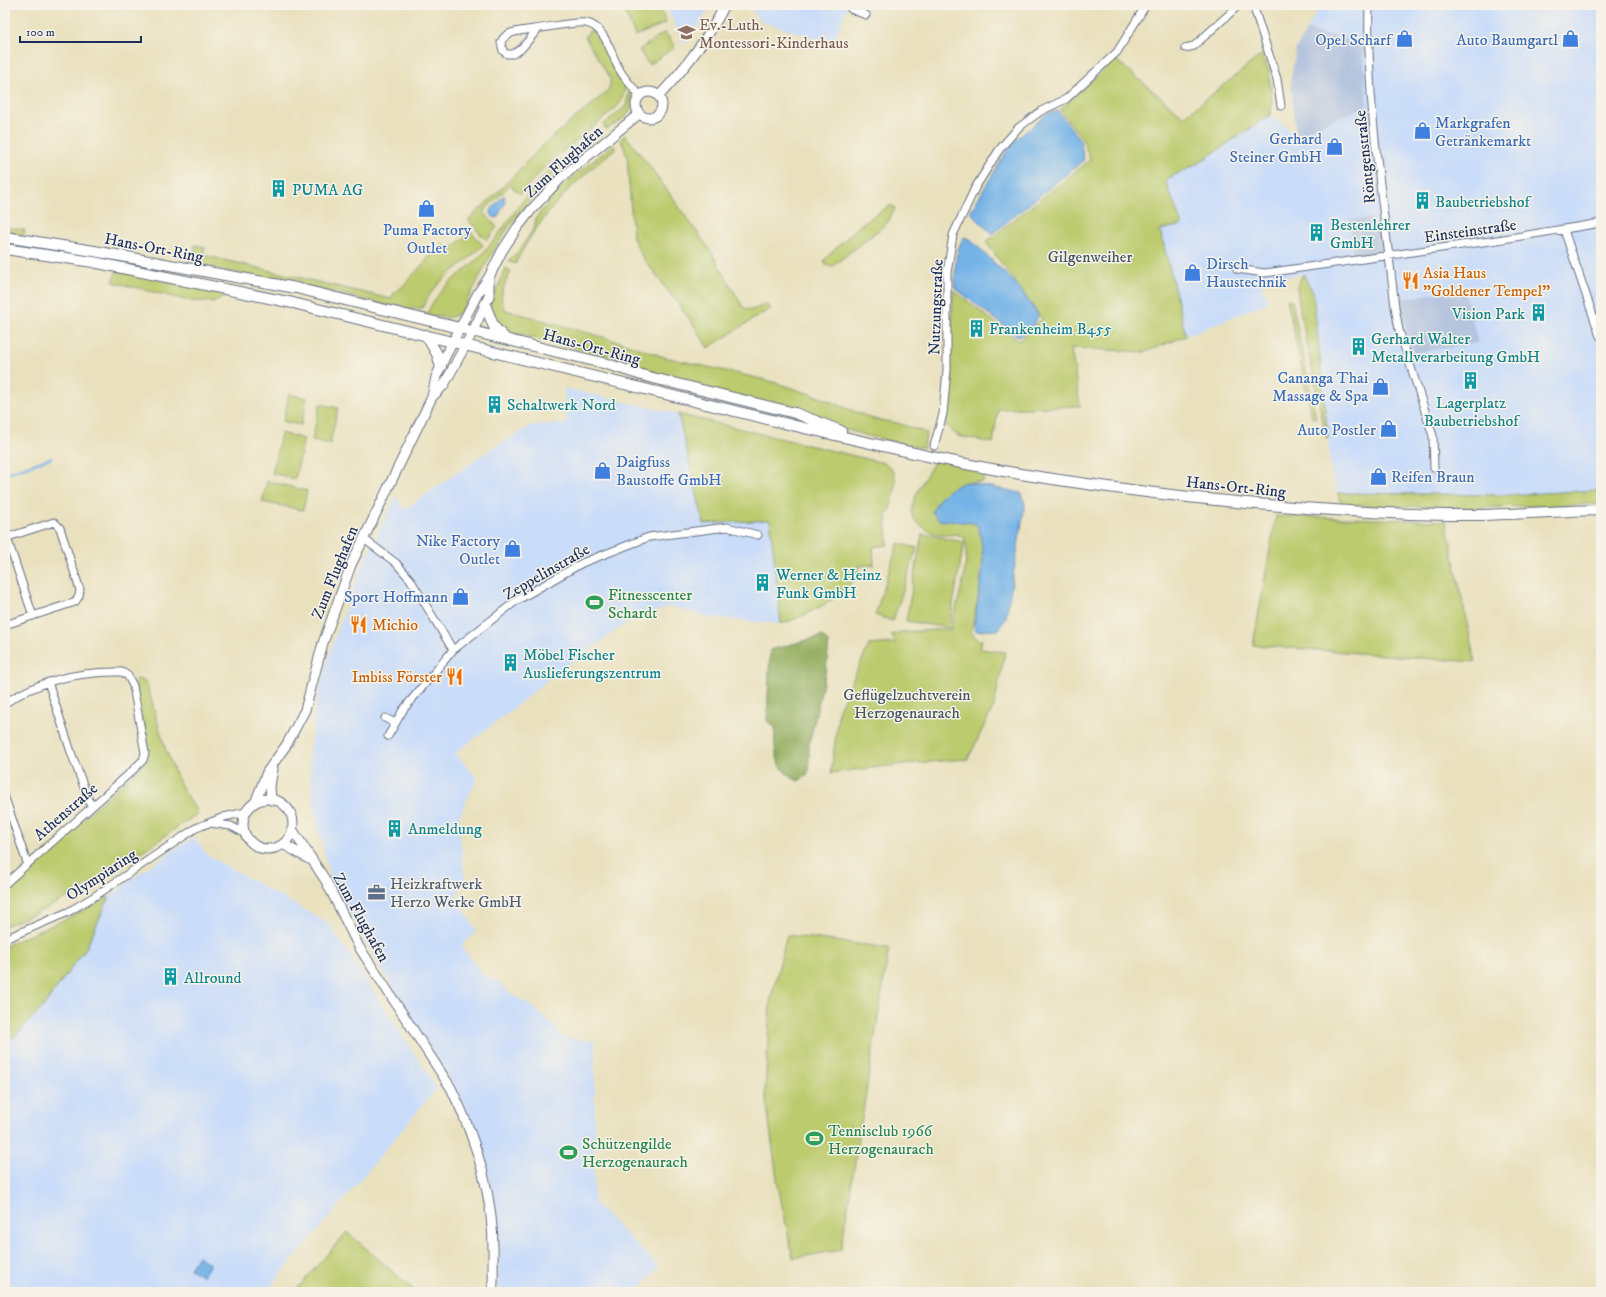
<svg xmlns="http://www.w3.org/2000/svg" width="1606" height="1297" viewBox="0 0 1606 1297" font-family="'IM FELL DW Pica',serif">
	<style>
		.built { fill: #c9dcf9 }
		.industrial { fill: #b6c5de }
		.green { fill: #bbcb6d; stroke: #6b7d66 }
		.forest { fill: #94af60; stroke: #586f5f }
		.water { fill: #74b3e7; stroke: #4871a2 }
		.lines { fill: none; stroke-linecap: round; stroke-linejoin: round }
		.stream { stroke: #74b3e7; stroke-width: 2.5 }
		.minor-casing { stroke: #636d80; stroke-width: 9 }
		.tertiary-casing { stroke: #636d80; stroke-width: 11 }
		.secondary-casing { stroke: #636d80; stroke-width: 12 }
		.minor { stroke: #fff; stroke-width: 7 }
		.tertiary { stroke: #fff; stroke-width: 9 }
		.secondary { stroke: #fff; stroke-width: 10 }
		.labels { text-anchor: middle; stroke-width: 3; stroke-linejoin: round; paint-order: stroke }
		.education-label { font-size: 16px; fill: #785e54; stroke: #f7f3e8; text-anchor: start }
		.shop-label { font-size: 16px; fill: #366cbe; stroke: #f7f3e8; text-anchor: end }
		.street-label { font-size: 16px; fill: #1b2f5e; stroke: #f7f3e8 }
		.culture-label { font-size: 16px; fill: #0d838f; stroke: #f7f3e8; text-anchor: start }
		.park-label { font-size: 16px; fill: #435662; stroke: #f7f3e8 }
		.food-label { font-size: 16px; fill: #c56008; stroke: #f7f3e8; text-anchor: start }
		.leisure-label { font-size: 16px; fill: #27864d; stroke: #f7f3e8; text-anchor: start }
		.service-label { font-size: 16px; fill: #4e5e75; stroke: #f7f3e8; text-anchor: start }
	</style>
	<rect width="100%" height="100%" fill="#f7f3e8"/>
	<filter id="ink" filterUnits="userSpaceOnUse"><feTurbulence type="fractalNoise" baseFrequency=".025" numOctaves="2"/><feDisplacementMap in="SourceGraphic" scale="8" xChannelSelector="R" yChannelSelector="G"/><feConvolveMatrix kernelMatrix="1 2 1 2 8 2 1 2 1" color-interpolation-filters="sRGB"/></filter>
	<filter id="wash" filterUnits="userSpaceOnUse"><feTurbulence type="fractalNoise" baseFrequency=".012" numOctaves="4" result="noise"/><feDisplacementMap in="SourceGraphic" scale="16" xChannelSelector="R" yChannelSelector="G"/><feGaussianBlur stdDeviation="0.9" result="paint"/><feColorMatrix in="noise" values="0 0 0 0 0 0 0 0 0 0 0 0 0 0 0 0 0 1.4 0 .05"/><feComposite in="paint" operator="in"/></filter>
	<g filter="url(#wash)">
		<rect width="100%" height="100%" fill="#e9e1be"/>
		<path class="built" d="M666,5H710L702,20L684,45Z
			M755,5H848L833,44L760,21L752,11Z
			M1320,5H1601V490L1507,495L1337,493L1331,470L1313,292L1303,274L1261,280L1268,302L1186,336L1160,230L1182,225L1165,180L1197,164L1270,115L1296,135L1363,43L1307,30Z
			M564,388L678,414L704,524L770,519L781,624L706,617L670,606L626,623L551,677L502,718L455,753L477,778L458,819L465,880L456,895L476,931L461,946L483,975L498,981L511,994L527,1003L554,1025L561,1037L595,1041L594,1203L659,1267L635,1292H497L499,1239L497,1214L484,1155L461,1099L360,933L330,878L314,806L309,755L318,691L335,637L358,576L396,496L404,510L484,454L533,425L566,424Z
			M194,837L207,855L329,924L437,1088L266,1292H5V1046L42,1008L86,948L109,897L140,873Z"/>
		<path class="industrial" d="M1307,30L1363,43L1367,106L1296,135L1291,79L1296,48Z
			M1371,218V225H1380L1381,241H1387L1389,255L1353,260L1350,220Z
			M1464,289L1478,343L1414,353L1406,328L1400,299Z"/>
		<path class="green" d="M622,5H659L666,23L635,36Z
			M589,31H595L598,34L617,75L626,86L621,102L616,108L548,164L520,194L510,185L483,212L497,227L488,239L484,238L468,220L495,195L545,143L608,91L610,85V78L585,37Z
			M665,32L675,47L649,65L639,50Z
			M1261,55L1269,69L1272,105L1270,115L1197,164L1165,180L1182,225L1160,230L1186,336L1145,352L1071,348L1080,406L998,409L993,443L958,436L946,426L953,290L1019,341L1042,319L986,242L1090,160L1083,140L1060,110L1115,59L1184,117Z
			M629,91C640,110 621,122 606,129L603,125L626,106Z
			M625,135L649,165L710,250L743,307C752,313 758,308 766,303L771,308L708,348L691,321L643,258L633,238L627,157L621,139Z
			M589,137L592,140C556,169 524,202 499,242C484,264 475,290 460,312C451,321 439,317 427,314C441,282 463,276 484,252C498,237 509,219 521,203C540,177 565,157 589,137Z
			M613,145L616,148C572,184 542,212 515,264L509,261L520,249L534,228L536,218L552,198L573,177Z
			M889,206H893L895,208L888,222L880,229L834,265L831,267L826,265L824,260L860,225Z
			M5,227L25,230L24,235L5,232Z
			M471,232L483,245C464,266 433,280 423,308H414L411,311L304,285L193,265L195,245L205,247L203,255L391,299L394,293L401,288L442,243L449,250Z
			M506,268L511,271C505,285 496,297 506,310L627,344L664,357L770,381L819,397L873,419L897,423L927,433L923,448L868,436L646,371L616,358L506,331L495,323L490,304Z
			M116,271L229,293L214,302L190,301L113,282Z
			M1303,274L1313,292L1328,437L1326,438L1300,310L1297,286Z
			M1287,299L1292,301L1316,417L1312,418Z
			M289,394L307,398L301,425L283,421Z
			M320,404L338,408L330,444L312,440Z
			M678,414L884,463C904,474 893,495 889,513L886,515L888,545L873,547L874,565L858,566V575C837,601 812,613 781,624L770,520L704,524Z
			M281,433L304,439L295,479L272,473Z
			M936,459L986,470L983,482H965L939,520C947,521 973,520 978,526C992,543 975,611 971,632L977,639L982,640L980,649L1005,652L994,706L968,759L903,764L831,773L839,709L869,645L896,643L891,635L901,632L951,629C957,600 970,569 965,539L957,534C943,536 934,537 923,527C918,524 912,519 912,513C911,498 928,473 936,459Z
			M267,481L307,491L303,510L262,502Z
			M1601,490V504L1468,508L1342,505L1337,493L1507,495Z
			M1276,516L1446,521L1475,662L1253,645Z
			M922,534L964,542L949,628L906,621Z
			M898,543L917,548L893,621L875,615Z
			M136,679L145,681L147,685C160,728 169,775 198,812L197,814C135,856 75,900 5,926V888L146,762L148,751L135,682Z
			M109,897L86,948L42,1008L5,1046V946L70,917Z
			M787,935L889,948L841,1250L793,1258L778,1186L765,1092L770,1002Z
			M347,1232L416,1292H294Z"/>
		<path class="forest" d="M822,636L829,643L826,670L809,745V770L806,776L798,781C775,770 774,751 775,727L767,721L770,650Z"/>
		<path class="water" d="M1058,111L1080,140L1084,160L992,234L970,212L1011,144L1048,113Z
			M504,195L505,203L497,218L493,217L490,211Z
			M964,237L970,239L1017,285L1038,315C1037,324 1027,335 1017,336L955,288C955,270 954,252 964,237Z
			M965,482L1021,493L1025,504L1006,618L998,630L975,631L974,624C979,592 988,559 978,526L973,523L939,520L932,512C940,494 947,490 965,482Z
			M198,1256L210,1264L203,1276L190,1269Z"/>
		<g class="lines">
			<path class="stream" d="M5,474L51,458"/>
		</g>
	</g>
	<g filter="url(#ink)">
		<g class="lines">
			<defs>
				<path id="minor" d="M853,5L851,9L866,15
					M1253,5L1277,79L1281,106
					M1369,5C1366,106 1384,207 1395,307L1399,330L1433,436L1434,468
					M538,29L521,49L513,54H507L503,51L501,42C506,30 523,31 534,29C547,28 574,21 586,23C605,26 611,54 619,69C625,79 632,87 640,95
					M1185,48L1194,46L1239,5
					M1564,230L1600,336
					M1237,269L1265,273L1497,240L1601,223
					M934,446L943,414L947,370V273L953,235L975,188L999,150L1018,128L1041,111L1066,99L1117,52L1146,5
					M5,538L54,522L60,528L80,590L79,596L75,602L5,625
					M7,538L33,616
					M364,539L396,563L410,579L453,650L516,601L582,563L649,537L727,527L758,535
					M48,682L72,755L91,806
					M5,703C40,680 81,671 122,672L128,676L133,686L145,753L143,760L131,772L5,884
					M385,718L395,723
					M388,736L403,710L453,650
					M5,798L27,863
					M210,823L231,826L244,833
					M5,939L68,912L95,896L196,828L224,817L246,812"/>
				<path id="tertiary" d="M636 105a13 13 0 1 1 26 0a13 13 0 1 1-26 0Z
					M659,96C685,68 708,39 725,5
					M432,397L436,377L446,355L478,293L489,277L502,251L517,228L532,209L562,177L639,114
					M243 824a25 25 0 1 1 50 0a25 25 0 1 1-50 0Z
					M271,800L270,786L273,769
					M255,803L267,772L287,744L305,710L323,643L351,565L432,397L444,385L473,331L489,296V277
					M292,829L326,881L359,947L451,1088C478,1143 495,1200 493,1261C493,1272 494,1282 492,1292
					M283,844L309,859"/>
				<path id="secondary" d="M5,237L94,251L296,288
					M5,249L93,262L293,303
					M300,289L607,364L645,376L795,413L841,431
					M297,304L800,427C875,444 951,463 1027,475C1166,497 1306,512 1447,515C1498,516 1550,511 1601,510
					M485,305L494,327L505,338
					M426,335L437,354L441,367"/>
			</defs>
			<use href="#minor" class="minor-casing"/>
			<use href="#tertiary" class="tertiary-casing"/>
			<use href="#secondary" class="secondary-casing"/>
			<use href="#minor" class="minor"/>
			<use href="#tertiary" class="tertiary"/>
			<use href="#secondary" class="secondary"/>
		</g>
	</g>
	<defs>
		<symbol id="school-bare" viewBox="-9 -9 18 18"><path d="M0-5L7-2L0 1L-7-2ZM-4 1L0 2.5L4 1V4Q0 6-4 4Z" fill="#8d6e63" stroke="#f7f3e8" stroke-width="2.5" paint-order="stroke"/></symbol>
		<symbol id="shop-bare" viewBox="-9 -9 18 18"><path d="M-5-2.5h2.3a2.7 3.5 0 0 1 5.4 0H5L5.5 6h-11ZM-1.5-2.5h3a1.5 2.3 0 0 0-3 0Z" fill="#3f7fe0" stroke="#f7f3e8" stroke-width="2.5" paint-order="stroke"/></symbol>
		<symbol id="building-bare" viewBox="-9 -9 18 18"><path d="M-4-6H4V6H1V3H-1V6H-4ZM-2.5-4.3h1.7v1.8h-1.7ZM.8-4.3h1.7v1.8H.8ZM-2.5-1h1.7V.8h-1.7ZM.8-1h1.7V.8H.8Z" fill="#0f9aa8" stroke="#f7f3e8" stroke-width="2.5" paint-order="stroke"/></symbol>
		<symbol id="restaurant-bare" viewBox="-9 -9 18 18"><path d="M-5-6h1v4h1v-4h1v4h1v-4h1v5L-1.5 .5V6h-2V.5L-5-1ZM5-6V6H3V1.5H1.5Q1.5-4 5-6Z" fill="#e8710a" stroke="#f7f3e8" stroke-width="2.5" paint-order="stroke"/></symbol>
		<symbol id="stadium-bare" viewBox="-9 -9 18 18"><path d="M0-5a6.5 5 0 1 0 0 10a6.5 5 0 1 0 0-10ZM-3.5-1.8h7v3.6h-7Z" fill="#2e9e5b" stroke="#f7f3e8" stroke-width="2.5" paint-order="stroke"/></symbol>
		<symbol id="office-bare" viewBox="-9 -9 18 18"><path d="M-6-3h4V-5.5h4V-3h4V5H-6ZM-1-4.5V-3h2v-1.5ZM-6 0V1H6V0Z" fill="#5c6f8a" stroke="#f7f3e8" stroke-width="2.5" paint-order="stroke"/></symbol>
	</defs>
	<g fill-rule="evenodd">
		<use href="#school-bare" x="674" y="20" width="25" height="25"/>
		<use href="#shop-bare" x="1392" y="26" width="25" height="25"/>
		<use href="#shop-bare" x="1558" y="26" width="25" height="25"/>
		<use href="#shop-bare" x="1410" y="118" width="25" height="25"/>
		<use href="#shop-bare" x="1322" y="134" width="25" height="25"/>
		<use href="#building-bare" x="266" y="176" width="25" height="25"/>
		<use href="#building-bare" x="1410" y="188" width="25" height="25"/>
		<use href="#shop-bare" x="414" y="196" width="25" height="25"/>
		<use href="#building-bare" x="1304" y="220" width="25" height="25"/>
		<use href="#shop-bare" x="1180" y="260" width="25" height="25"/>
		<use href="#restaurant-bare" x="1398" y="268" width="25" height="25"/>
		<use href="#building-bare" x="1526" y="300" width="25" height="25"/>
		<use href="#building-bare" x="964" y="316" width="25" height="25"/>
		<use href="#building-bare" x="1346" y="334" width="25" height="25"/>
		<use href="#building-bare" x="1458" y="368" width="25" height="25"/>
		<use href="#shop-bare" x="1368" y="374" width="25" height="25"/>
		<use href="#building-bare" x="482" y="392" width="25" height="25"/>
		<use href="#shop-bare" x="1376" y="416" width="25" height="25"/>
		<use href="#shop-bare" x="590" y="458" width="25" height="25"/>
		<use href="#shop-bare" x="1366" y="464" width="25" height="25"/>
		<use href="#shop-bare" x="500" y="536" width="25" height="25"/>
		<use href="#building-bare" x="750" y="570" width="25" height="25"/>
		<use href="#shop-bare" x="448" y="584" width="25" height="25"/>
		<use href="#stadium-bare" x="582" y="590" width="25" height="25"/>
		<use href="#restaurant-bare" x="346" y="612" width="25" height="25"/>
		<use href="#building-bare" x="498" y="650" width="25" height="25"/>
		<use href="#restaurant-bare" x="442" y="664" width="25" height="25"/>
		<use href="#building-bare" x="382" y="816" width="25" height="25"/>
		<use href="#office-bare" x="364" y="880" width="25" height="25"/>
		<use href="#building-bare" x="158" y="964" width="25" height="25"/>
		<use href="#stadium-bare" x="802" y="1126" width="25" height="25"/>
		<use href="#stadium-bare" x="556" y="1140" width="25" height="25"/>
	</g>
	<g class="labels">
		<g class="education-label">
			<text x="699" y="30">Ev.-Luth.<tspan x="699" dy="18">Montessori-Kinderhaus</tspan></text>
		</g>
		<g class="shop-label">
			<text x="1391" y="45">Opel Scharf</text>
			<text x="1558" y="45">Auto Baumgartl</text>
			<text x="1435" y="128" text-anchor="start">Markgrafen<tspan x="1435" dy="18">Getränkemarkt</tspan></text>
			<text x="1322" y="144">Gerhard<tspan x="1322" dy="18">Steiner GmbH</tspan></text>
			<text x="427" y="235" text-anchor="middle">Puma Factory<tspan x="427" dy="18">Outlet</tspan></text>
			<text x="1206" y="269" text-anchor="start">Dirsch<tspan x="1206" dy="18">Haustechnik</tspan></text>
			<text x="1368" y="383">Cananga Thai<tspan x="1368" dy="18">Massage &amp; Spa</tspan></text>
			<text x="1376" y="435">Auto Postler</text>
			<text x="616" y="467" text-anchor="start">Daigfuss<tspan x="616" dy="18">Baustoffe GmbH</tspan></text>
			<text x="1391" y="482" text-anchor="start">Reifen Braun</text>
			<text x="500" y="546">Nike Factory<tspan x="500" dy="18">Outlet</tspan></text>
			<text x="448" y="602">Sport Hoffmann</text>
		</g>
		<g class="street-label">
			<text transform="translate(1364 157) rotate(-96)" y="6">Röntgenstraße</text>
			<text transform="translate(563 161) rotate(-42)" y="6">Zum Flughafen</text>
			<text transform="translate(1470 230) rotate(-8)" y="6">Einsteinstraße</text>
			<text transform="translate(154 247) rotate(11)" y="6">Hans-Ort-Ring</text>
			<text transform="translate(935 307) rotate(-88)" y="6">Nutzungstraße</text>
			<text transform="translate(592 346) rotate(15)" y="6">Hans-Ort-Ring</text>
			<text transform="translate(1236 486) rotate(6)" y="6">Hans-Ort-Ring</text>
			<text transform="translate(546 571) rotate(-30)" y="6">Zeppelinstraße</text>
			<text transform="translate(334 572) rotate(-68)" y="6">Zum Flughafen</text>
			<text transform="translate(65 811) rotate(-41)" y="6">Athenstraße</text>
			<text transform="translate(101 874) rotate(-33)" y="6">Olympiaring</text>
			<text transform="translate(362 917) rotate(61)" y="6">Zum Flughafen</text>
		</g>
		<g class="culture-label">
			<text x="292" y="195">PUMA AG</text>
			<text x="1435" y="207">Baubetriebshof</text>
			<text x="1330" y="230">Bestenlehrer<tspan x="1330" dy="18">GmbH</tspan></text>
			<text x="1525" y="319" text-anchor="end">Vision Park</text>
			<text x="989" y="334">Frankenheim B455</text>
			<text x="1371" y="344">Gerhard Walter<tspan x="1371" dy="18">Metallverarbeitung GmbH</tspan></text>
			<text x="1471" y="408" text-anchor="middle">Lagerplatz<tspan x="1471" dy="18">Baubetriebshof</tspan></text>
			<text x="507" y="410">Schaltwerk Nord</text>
			<text x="776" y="580">Werner &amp; Heinz<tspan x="776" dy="18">Funk GmbH</tspan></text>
			<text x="523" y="660">Möbel Fischer<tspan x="523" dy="18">Auslieferungszentrum</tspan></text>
			<text x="408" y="834">Anmeldung</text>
			<text x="184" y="983">Allround</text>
		</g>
		<g class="park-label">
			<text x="1090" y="262">Gilgenweiher</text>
			<text x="907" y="700">Geflügelzuchtverein<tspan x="907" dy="18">Herzogenaurach</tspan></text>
		</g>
		<g class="food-label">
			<text x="1423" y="278">Asia Haus<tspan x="1423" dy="18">"Goldener Tempel"</tspan></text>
			<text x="372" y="630">Michio</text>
			<text x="442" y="682" text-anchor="end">Imbiss Förster</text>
		</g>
		<g class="leisure-label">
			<text x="608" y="600">Fitnesscenter<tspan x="608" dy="18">Schardt</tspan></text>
			<text x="828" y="1136">Tennisclub 1966<tspan x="828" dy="18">Herzogenaurach</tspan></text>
			<text x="582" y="1149">Schützengilde<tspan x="582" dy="18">Herzogenaurach</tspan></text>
		</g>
		<g class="service-label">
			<text x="390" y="889">Heizkraftwerk<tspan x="390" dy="18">Herzo Werke GmbH</tspan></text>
		</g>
	</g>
	<rect width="1606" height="1297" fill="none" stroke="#f7f3e8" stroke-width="20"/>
	<path d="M20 36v6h121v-6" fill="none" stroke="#1b2f5e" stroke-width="2"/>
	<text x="26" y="36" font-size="12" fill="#1b2f5e" stroke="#f7f3e8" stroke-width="3" paint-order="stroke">100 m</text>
</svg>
